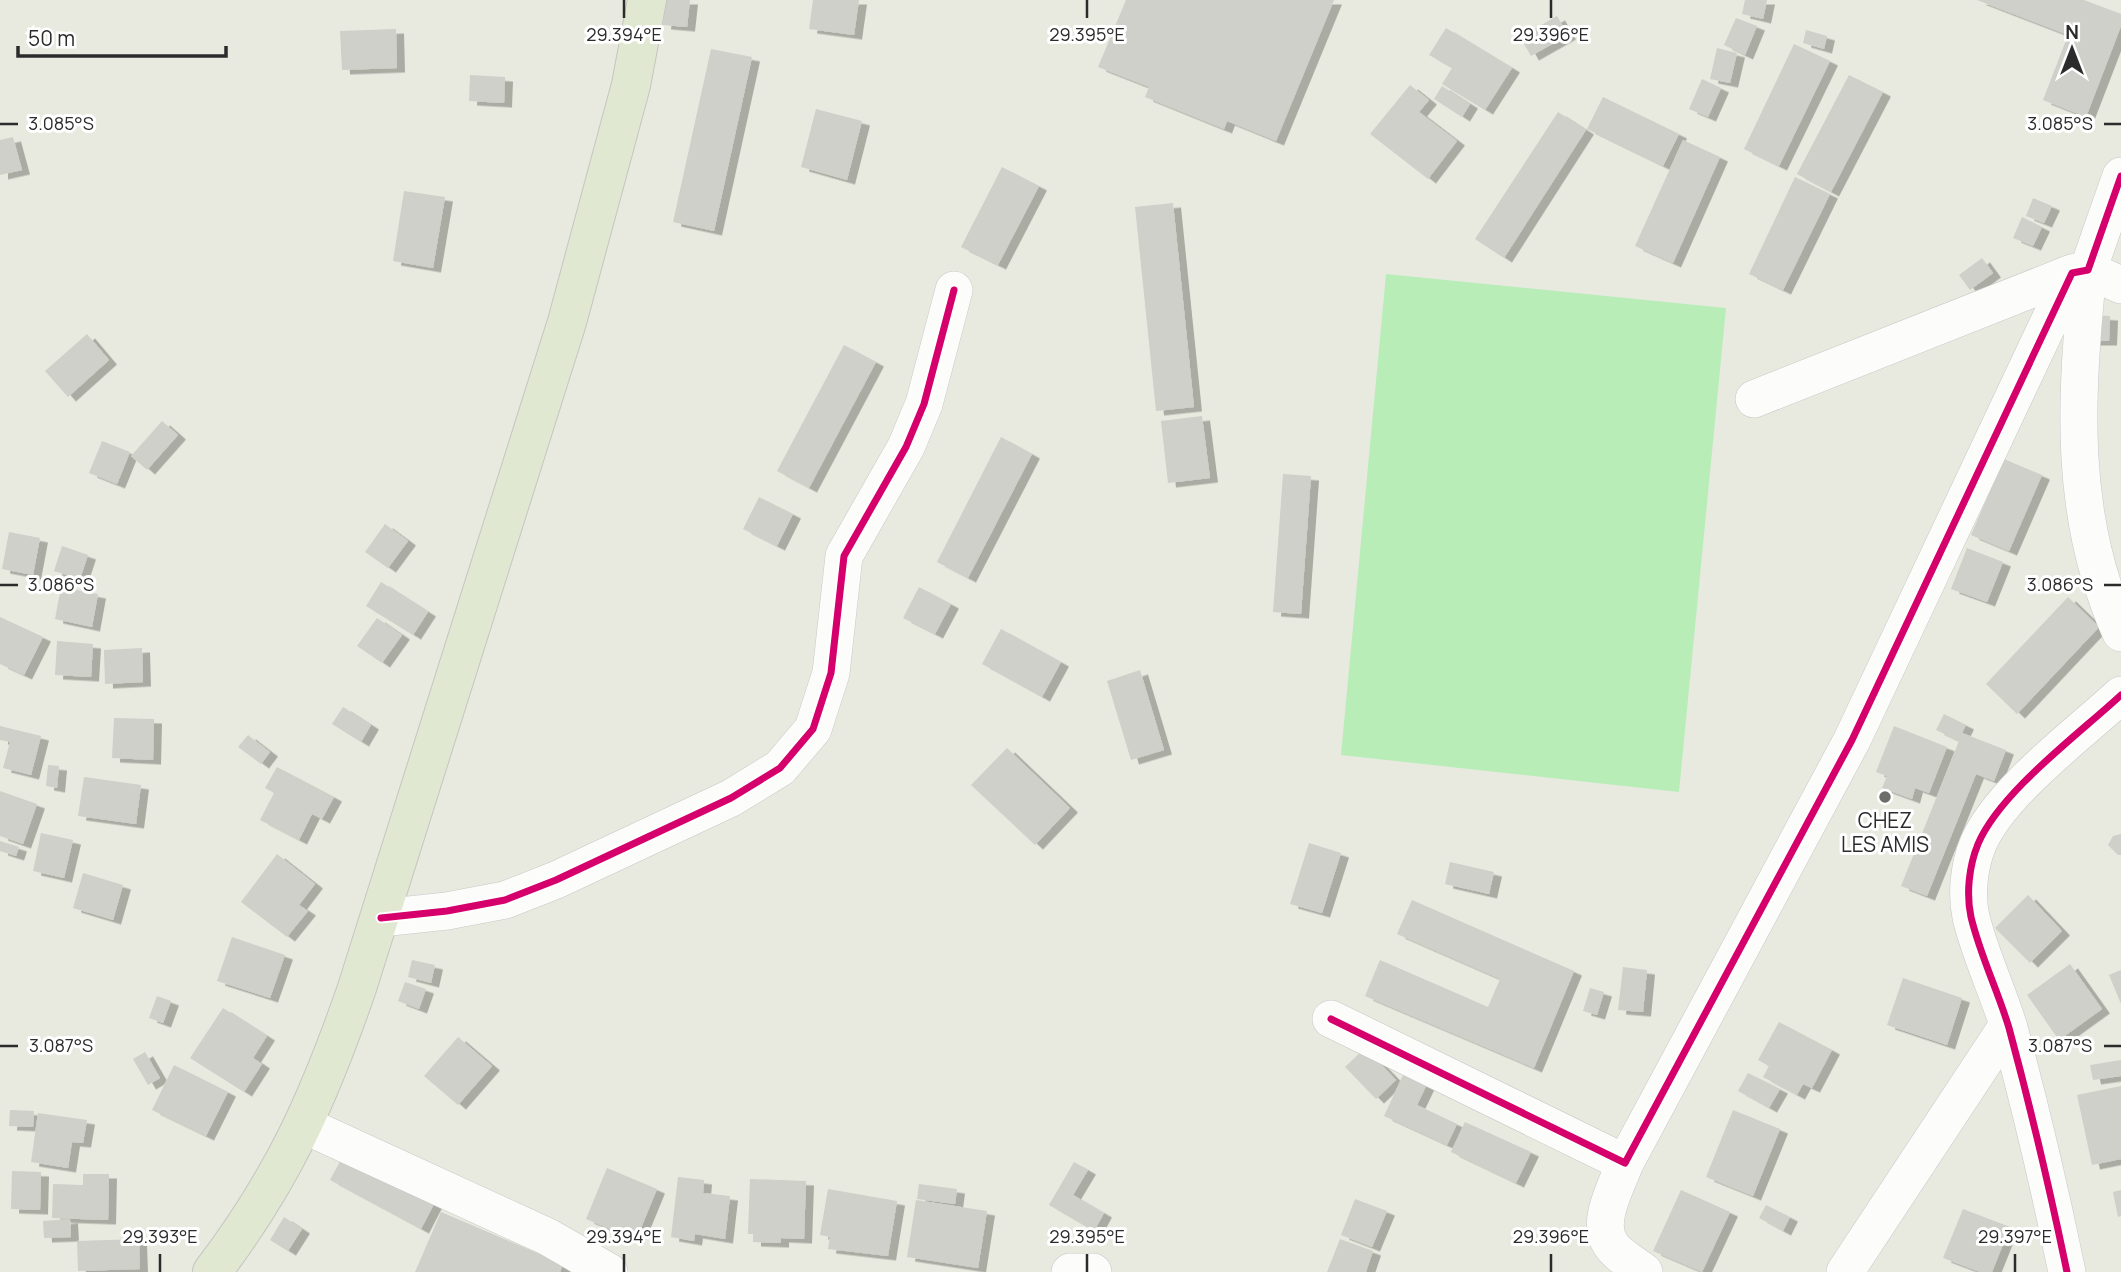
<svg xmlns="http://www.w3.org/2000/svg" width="2121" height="1272" viewBox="0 0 2121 1272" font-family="Manrope,sans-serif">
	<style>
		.pitch { fill: #b8edb8 }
		.building { fill: #ced0c9; filter: url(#shadow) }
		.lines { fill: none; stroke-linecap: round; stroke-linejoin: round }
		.minor-casing { stroke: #c8c7c6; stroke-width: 38 }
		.major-casing { stroke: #c5c5c1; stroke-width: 40 }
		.minor { stroke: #fcfcfa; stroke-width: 37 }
		.major { stroke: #e0e8d2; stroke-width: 38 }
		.cycleway-casing { stroke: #fff; stroke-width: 11 }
		.cycleway { stroke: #d6006c; stroke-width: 7 }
		.ticks { fill: none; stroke: #2b2b2b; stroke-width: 2.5 }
		.poi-dot { fill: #6d6e6a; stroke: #fff; stroke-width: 2.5 }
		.labels { text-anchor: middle; stroke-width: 6; stroke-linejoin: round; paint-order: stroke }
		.poi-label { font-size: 21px; fill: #2b2b2b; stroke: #fff }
		.ticks-label { font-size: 18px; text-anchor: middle; fill: #2b2b2b; stroke: #fff; stroke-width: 6; stroke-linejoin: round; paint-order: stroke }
	</style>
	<defs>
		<filter id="shadow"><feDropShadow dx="8" dy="4.5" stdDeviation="0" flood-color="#0004"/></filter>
	</defs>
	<rect width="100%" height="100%" fill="#e8eae0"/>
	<path class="pitch" d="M1386,274L1726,308L1679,792L1341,755Z"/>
	<path class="building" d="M666,0H690L687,27L663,25Z
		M813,0H859L854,35L809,29Z
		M1126,0H1334L1276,141L1227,121L1224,129L1145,97L1149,87L1098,67Z
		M1745,0H1767L1763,19L1742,14Z
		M1977,0H2084L2121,14V26L2086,117L2043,100L2068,35Z
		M1557,16L1568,35L1531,56L1520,37Z
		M1736,18L1757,26L1745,55L1724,45Z
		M1446,28L1512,68L1485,110L1442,84L1452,68L1429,55Z
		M396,29L397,68L342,70L340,31Z
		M1806,30L1827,36L1824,49L1803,43Z
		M1794,44L1830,61L1779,166L1744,149Z
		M1717,48L1737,53L1730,83L1710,79Z
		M711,49L752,57L714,231L673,222Z
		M470,75L505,77L504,103L469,101Z
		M1849,75L1883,92L1831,192L1797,174Z
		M1702,79L1721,88L1708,117L1689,109Z
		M1410,85L1429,100L1419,112L1457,141L1428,179L1370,134Z
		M1442,86L1470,104L1462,117L1434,99Z
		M1603,97L1679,134L1663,166L1587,129Z
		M816,109L862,121L847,180L801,167Z
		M1558,112L1586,130L1504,258L1475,239Z
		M13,137L22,170L0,175V140Z
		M1683,140L1720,157L1673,263L1635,246Z
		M1002,167L1039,186L998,265L961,247Z
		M1795,177L1830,194L1783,290L1749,274Z
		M404,191L445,197L433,268L393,261Z
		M2033,198L2052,206L2044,223L2026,216Z
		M1173,203L1194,407L1156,411L1135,207Z
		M2022,217L2042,227L2033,246L2013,238Z
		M1982,258L1993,273L1970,290L1959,275Z
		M2091,315L2110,316L2109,341H2090Z
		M87,334L109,360L68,397L45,371Z
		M844,345L876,362L809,488L777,471Z
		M1202,416L1210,478L1168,483L1161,421Z
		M162,421L178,435L147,470L131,456Z
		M1001,437L1032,454L968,578L937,562Z
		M102,441L130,452L117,484L89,473Z
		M2004,459L2042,475L2009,551L1971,535Z
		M1283,474L1311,476L1301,614L1273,612Z
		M759,497L793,514L777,546L743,529Z
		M385,524L408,541L388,568L365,552Z
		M9,532L40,538L33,575L2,569Z
		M62,546L88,555L80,579L54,571Z
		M1967,548L2003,562L1987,602L1951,589Z
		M381,582L428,612L413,635L366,606Z
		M61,587L98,594L92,627L55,619Z
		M919,587L951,604L935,634L903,618Z
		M2068,597L2099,627L2017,714L1986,684Z
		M0,617L43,637L24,675L0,664Z
		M377,618L402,635L382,663L357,646Z
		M1001,629L1061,662L1042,697L982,664Z
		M57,641L93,644L91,677L55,675Z
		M142,648L143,682L105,684L104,650Z
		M1140,670L1164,750L1131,760L1107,681Z
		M343,707L371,725L361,742L332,724Z
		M1944,714L1966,725L1962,733L2006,750L1994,781L1976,774L1927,896L1901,886L1959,741L1936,730Z
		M114,718L154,719L153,760L112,758Z
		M0,726L41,736L31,775L3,768L10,742L0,740Z
		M1894,726L1947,747L1929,793L1915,788L1912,799L1882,788L1887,776L1876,772Z
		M248,735L270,752L261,764L238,747Z
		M1007,748L1070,808L1035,845L971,785Z
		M48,765L59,766L57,788L46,786Z
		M277,767L334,797L322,819L312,814L299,840L260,820L274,793L265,788Z
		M84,777L141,785L136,824L78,816Z
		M0,791L37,804L23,844L0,836Z
		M41,833L73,840L64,878L33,871Z
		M2121,834V855H2118L2108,845L2113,836Z
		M0,841L19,847L16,856L0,851Z
		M1309,843L1341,853L1322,913L1290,904Z
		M277,854L315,884L299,905L308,911L287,937L241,902Z
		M1450,862L1494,872L1489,894L1445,884Z
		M83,873L123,885L113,920L73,908Z
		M2028,895L2062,931L2030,963L1995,928Z
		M1412,900L1574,971L1534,1068L1365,996L1380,960L1488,1007L1500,979L1397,934Z
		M232,937L285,955L270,998L217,981Z
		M412,960L435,965L431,983L408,977Z
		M2070,964L2102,1009L2059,1040L2027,995Z
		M1623,967L1647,970L1643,1012L1618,1010Z
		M2121,970V1004L2109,975Z
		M1903,978L1962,998L1947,1045L1887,1025Z
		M405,982L426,989L419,1009L398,1001Z
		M1590,988L1604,992L1597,1015L1583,1011Z
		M157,996L171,1001L163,1023L149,1018Z
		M223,1008L267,1036L253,1058L262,1064L244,1092L190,1058Z
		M1779,1022L1832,1050L1812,1088L1803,1084L1797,1095L1763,1077L1769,1066L1758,1060Z
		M458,1037L492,1066L458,1105L424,1076Z
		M1365,1048L1396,1080L1376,1099L1345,1067Z
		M145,1052L160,1078L148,1085L133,1059Z
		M2121,1060V1076L2093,1080L2090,1065Z
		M174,1065L228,1092L206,1136L152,1110Z
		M1404,1073L1427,1084L1417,1105L1457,1124L1447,1145L1384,1116Z
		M1748,1073L1780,1089L1769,1108L1738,1091Z
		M2121,1086V1159L2092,1165L2077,1095Z
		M10,1110L34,1111L33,1127L9,1126Z
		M1733,1110L1780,1129L1753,1196L1706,1177Z
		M38,1113L87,1120L83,1143L72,1142L68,1168L31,1162Z
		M1465,1122L1531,1152L1516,1183L1451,1152Z
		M345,1152L436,1200L421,1229L330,1180Z
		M1074,1162L1088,1170L1073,1195L1104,1213L1094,1231L1049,1205Z
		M607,1168L657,1189L636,1240L586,1219Z
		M12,1171L41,1172L40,1210L11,1209Z
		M83,1174H109L108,1220L52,1218L53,1184L83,1185Z
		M678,1177L704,1180L703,1193L730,1196L725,1239L695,1234L694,1241L671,1237Z
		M750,1179L806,1181L804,1239L781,1238V1243L753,1242V1234H748Z
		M919,1184L957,1189L955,1204L917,1199Z
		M828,1189L897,1201L888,1256L828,1249L830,1237L820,1235Z
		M1681,1190L1730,1212L1702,1272L1653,1251Z
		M2121,1190V1216L2118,1217L2113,1192Z
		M1355,1199L1387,1211L1372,1247L1341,1235Z
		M916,1200L987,1211L978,1268L907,1257Z
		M1766,1205L1790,1217L1783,1231L1759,1218Z
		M1963,1209L2010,1227L1992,1272H1980L1943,1258Z
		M441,1212L563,1264L560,1272H415Z
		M284,1217L302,1229L288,1251L270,1240Z
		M70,1219L71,1237L44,1238L43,1221Z
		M139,1239L140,1269L78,1271L77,1241Z
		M1340,1239L1373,1251L1366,1272H1327Z"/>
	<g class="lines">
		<defs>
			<path id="minor" d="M2121,285L2088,270C2076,396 2067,514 2121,633
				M1754,399L2072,273
				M381,918L447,911L505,900L556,880L731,798L780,768L813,729L831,673L844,556L906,447L924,404L954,290
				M1331,1019L1625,1163L1852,740L2072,273L2088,270L2121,176
				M304,1125L548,1237L609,1272
				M1625,1163C1617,1185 1596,1221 1610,1243C1616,1254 1634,1264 1644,1272
				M1070,1272H1093
				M1845,1272L2008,1025
				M2067,1272C2050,1190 2031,1109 2009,1028C1998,991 1980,955 1971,917C1966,894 1969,866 1978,844C2000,792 2079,734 2121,695"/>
			<path id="major" d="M212,1272C283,1179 319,1098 357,988L567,322L631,85L647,0"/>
		</defs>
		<use href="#minor" class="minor-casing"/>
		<use href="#major" class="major-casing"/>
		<use href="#minor" class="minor"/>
		<use href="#major" class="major"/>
		<defs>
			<path id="cycleway" d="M381,918L447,911L505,900L556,880L731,798L780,768L813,729L831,673L844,556L906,447L924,404L954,290
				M1331,1019L1625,1163L1852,740L2072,273L2088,270L2121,176
				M2067,1272C2050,1190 2031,1109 2009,1028C1998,991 1980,955 1971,917C1966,894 1969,866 1978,844C2000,792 2079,734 2121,695"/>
		</defs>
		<use href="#cycleway" class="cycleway-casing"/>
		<use href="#cycleway" class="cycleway"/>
	</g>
	<path class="ticks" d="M624,0V18M1087,0V18M1551,0V18M0,124H18M2104,124H2121M0,585H18M2104,585H2121M0,1046H18M2104,1046H2121M160,1254V1272M624,1254V1272M1087,1254V1272M1551,1254V1272M2015,1254V1272"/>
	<circle class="poi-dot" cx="1885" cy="797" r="7"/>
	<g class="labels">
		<g class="poi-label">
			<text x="1885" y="828">CHEZ<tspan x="1885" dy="24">LES AMIS</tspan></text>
		</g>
	</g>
	<g class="ticks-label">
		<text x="624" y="41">29.394°E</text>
		<text x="1087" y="41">29.395°E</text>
		<text x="1551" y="41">29.396°E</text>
		<text x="61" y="130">3.085°S</text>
		<text x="2060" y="130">3.085°S</text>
		<text x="61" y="591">3.086°S</text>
		<text x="2060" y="591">3.086°S</text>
		<text x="61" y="1052">3.087°S</text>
		<text x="2060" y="1052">3.087°S</text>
		<text x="160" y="1243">29.393°E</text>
		<text x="624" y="1243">29.394°E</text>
		<text x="1087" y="1243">29.395°E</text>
		<text x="1551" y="1243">29.396°E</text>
		<text x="2015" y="1243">29.397°E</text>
	</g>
	<g transform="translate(2072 49)" stroke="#ffffff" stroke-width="5" paint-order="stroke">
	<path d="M0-5L12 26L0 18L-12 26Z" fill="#2b2b2b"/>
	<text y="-10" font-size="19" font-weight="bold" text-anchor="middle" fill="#2b2b2b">N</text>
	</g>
	<path d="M18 46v10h208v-10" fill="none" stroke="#2b2b2b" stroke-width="3.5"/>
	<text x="28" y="46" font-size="21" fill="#2b2b2b" stroke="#ffffff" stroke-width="5" paint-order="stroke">50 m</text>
</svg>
